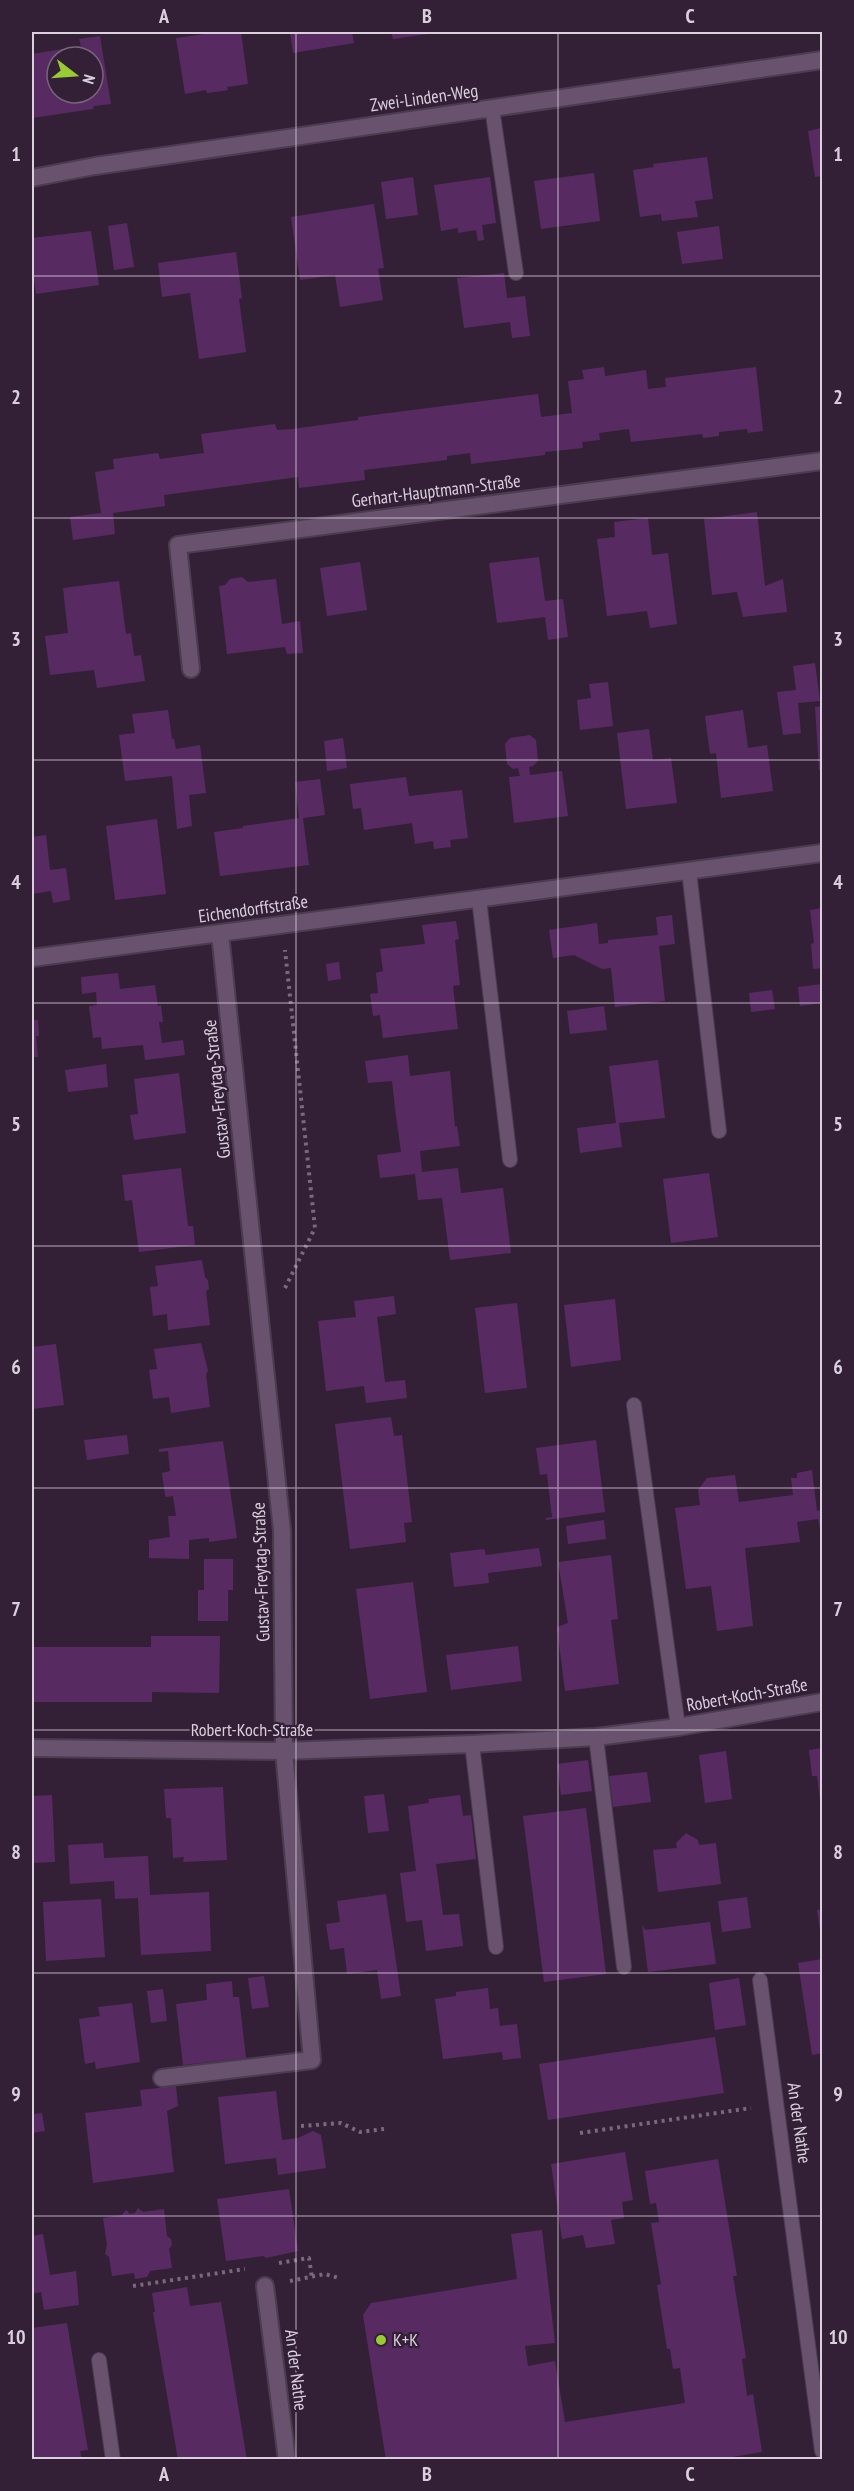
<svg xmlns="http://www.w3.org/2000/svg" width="854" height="2491" viewBox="0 0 854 2491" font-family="'PT Sans Narrow',sans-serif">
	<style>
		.building { fill: #572b62; fill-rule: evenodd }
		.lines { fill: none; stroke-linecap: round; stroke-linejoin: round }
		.service-casing { stroke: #4c3c50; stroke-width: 16 }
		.minor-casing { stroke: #4c3c50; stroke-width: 20 }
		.path { stroke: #79697c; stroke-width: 4; stroke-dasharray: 3 4.5; stroke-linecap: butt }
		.service { stroke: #68526d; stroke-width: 14 }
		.minor { stroke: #68526d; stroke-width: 16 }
		.grid { fill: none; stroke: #dbcfde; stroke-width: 1.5; stroke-opacity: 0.55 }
		.poi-dot { fill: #99cb35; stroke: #332037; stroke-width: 2 }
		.labels { text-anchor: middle; stroke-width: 4.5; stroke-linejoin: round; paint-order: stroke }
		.street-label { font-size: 18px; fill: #dbcfde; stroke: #332037 }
		.poi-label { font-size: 18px; fill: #dbcfde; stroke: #332037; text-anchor: start }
		.neatline { fill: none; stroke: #dbcfde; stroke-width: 2 }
		.grid-label { font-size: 20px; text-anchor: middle; font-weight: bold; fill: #dbcfde }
	</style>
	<rect width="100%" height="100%" fill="#332037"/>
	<path class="building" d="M219,32H241L248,84L227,87L228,90L223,91L207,93L206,90L185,94L176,38Z
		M290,32H352L354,43L293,53Z
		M391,32H435V33L393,39Z
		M100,36L111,104L94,106L93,109L32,118V54L81,46L79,39ZM57,57H93V93H57Z
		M822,128V176L815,177L808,131Z
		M707,157L713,199L695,201L698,217L662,221L661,214L640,217L633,170L654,167L653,164Z
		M594,173L600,221L541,229L534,181Z
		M413,177L418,215L386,219L381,182Z
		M490,177L496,223L482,225L484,240L478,241L476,230L458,233V228L441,231L434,185Z
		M374,204L384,268L378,269L383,300L340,307L335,275L300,280L291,217Z
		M127,223L134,267L114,270L108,226Z
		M719,226L723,259L682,264L677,232Z
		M91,231L99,285L36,294L32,267V238Z
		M236,252L242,298L239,299L246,352L199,359L190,293L162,297L158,263Z
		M504,273L507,298L525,296L530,336L512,338L510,322L464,328L457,278Z
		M604,367L605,376L646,370L648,389L666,387L665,378L756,367L763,431L748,433L747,429L719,432V436L703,438L702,434L631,442L629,429L599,433L600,440L582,442L583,448L545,452V455L471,464L470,453L447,456V460L364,470L365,480L299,488L298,477L164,495L165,506L113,513L115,534L73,540L70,517L101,513L95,472L114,469L113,459L158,453L160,459L204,453L201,434L275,424L277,430L292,429L358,420V417L538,394L541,417L572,413L568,381L584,379L582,370Z
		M757,512L765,586L783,579L787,612L743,617L737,592L712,595L704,519Z
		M648,518L652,555L668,553L677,624L650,628L647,611L607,616L597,539L615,537L614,522Z
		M539,557L545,601L563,599L568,637L548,640L545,617L497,623L489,563Z
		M360,562L367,610L327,616L320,568Z
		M242,577L248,582L276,579L282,624L300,621L303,653L287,654L285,647L227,654L219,586L225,585L230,579Z
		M119,581L126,634L131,633L134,656L141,655L145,681L97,688L94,670L50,675L45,636L68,633L63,588Z
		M815,663L820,701L798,703L801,733L783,735L777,692L796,690L793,666Z
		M608,682L613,726L580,730L577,700L591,698L589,684Z
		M822,706V770H819L815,707Z
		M168,710L172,739H174L176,749L200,745L206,793L189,795L192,826L177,829L172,776L125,781L119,735L135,733L132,714Z
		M743,710L748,748L767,745L773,791L721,798L716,753L710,754L705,716Z
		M649,729L653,760L671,758L677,803L626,809L617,733Z
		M530,735L536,740L538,761L533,766L529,767L530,775L562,771L568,816L514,823L509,777L520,776L518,768L513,769L507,764L505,744L510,738Z
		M343,738L347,768L327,771L324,741Z
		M406,777L409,796L462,790L468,838L450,840L451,847L434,849L433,841L415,844L412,823L364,830L361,808L353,809L350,784Z
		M320,779L325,815L303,818L309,865L220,876L214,832L243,828V826L299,818L295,782Z
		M157,819L166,894L115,900L106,826Z
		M46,835L50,870L66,868L70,900L53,903L51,891L32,894V837Z
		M822,908V968L813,969L811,944L814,943L810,910Z
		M672,915L675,944L659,946L665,1001L615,1007L611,968L602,969L574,955L553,958L549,930L597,923L599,944L608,943V940L658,935L656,917Z
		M456,921L459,939L455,940L460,985L453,986L458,1029L383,1038L380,1015L373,1016L370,994L378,993L376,973L383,971L380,949L425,944L422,925Z
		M339,962L341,979L328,981L326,964Z
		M118,973L120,989L155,985L158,1006L161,1005L163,1022H159L162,1043L183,1040L185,1055L145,1060L143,1045L102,1049L101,1037L93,1038L89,1006L97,1005L96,992L82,994L81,977Z
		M822,984V1003L800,1006L798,987Z
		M772,990L775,1009L751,1012L749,993Z
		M604,1006L607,1030L570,1034L567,1011Z
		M32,1013L34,1020H38L39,1036H36L38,1057H32Z
		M408,1055L410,1076L450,1071L455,1127L457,1126L460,1146L420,1151L422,1172L458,1168L461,1193L503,1188L511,1253L450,1260L442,1198L418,1200L415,1174L380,1178L377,1155L401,1152L396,1116L392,1081L368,1083L365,1061Z
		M658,1060L665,1118L619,1123L622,1147L580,1153L577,1128L616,1123L609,1066Z
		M106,1064L108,1087L68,1092L65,1070Z
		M179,1073L186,1133L134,1140L130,1115L138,1114L134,1079Z
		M181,1168L188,1226H193L195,1245L139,1252L132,1200L125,1201L122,1175Z
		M709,1173L718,1237L671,1243L663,1179Z
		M202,1260L205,1277L208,1280L209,1289L206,1291L210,1325L168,1330L167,1314L153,1316L150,1287L158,1286L155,1266Z
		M394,1296L396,1314L377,1317L381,1349L385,1382L405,1380L407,1398L366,1403L364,1386L326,1391L318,1321L356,1317L354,1301Z
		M615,1299L621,1360L571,1367L564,1305Z
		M517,1303L527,1388L485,1393L475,1308Z
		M201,1343L208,1371L206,1374L210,1407L171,1413L169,1397L153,1399L149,1370L157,1369L154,1349Z
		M56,1344L64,1405L32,1409V1347Z
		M391,1417L394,1436L402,1435L412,1522L404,1523L406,1542L350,1549L335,1424Z
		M127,1435L129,1454L87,1460L84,1440Z
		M596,1440L605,1512L546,1520V1518L552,1517L547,1474L540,1475L536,1448Z
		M223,1441L237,1538L209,1542V1538L189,1540V1559L149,1558V1540L170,1537L168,1516H176L173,1496L166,1497L165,1495L162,1473L170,1471L168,1451L159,1452V1449Z
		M812,1470L817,1511L822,1510V1539L818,1519L797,1522L800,1542L745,1548L753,1626L717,1631L711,1586L686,1589L675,1508L700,1505L698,1490L707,1478L735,1475L739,1502L793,1495L791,1478H797V1473Z
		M604,1520L606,1539L568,1544L566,1526Z
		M539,1548L542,1566L488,1573L489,1583L454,1587L450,1553L484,1549L486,1555Z
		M611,1555L618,1619L611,1620L619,1684L565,1691L557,1627L568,1623L558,1562Z
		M204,1559H233V1590H228V1621H198V1590H204Z
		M413,1582L427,1692L370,1699L356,1589Z
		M151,1636H220L219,1693L152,1692V1702H32V1647H151Z
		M518,1646L522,1681L451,1690L446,1655Z
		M822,1748V1808H821L817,1776H812L809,1750Z
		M726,1751L732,1799L705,1803L699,1755Z
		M588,1760L592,1791L561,1795L557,1764Z
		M647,1772L651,1802L613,1807L609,1776Z
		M223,1787L227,1860L183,1862L184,1857L173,1858L171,1818H166L164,1789Z
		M384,1794L389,1831L368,1833L364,1796Z
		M52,1795L55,1862L32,1863V1796Z
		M460,1795L463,1816L471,1815L476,1859L436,1864L443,1915L459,1914L463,1946L426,1951L422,1920L406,1922L400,1873L416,1871L408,1806L429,1803L428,1799Z
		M586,1808L606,1974L544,1982L523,1816Z
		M686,1833L698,1840L699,1845L716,1843L721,1884L658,1892L653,1850L677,1848L676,1843Z
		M103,1843L104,1858L148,1856L150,1895L209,1892L211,1951L141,1955L138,1898L115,1899L114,1881L70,1884L68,1845Z
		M386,1894L401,1996L381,1999L377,1970L347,1974L344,1948L330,1950L326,1924L340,1922L337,1901Z
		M747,1897L751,1928L722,1932L718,1901Z
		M101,1899L105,1957L46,1961L43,1902Z
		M822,1909V1937H821L817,1910Z
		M710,1922L716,1964L648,1972L642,1924L645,1930Z
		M822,1959V2053L812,2055L798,1963Z
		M264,1976L269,2007L252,2009L248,1978Z
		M739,1978L746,2025L715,2030L709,1983Z
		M232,1981L233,1997H239L246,2058L183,2065L176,2004L207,2000L206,1984Z
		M488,1988L490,2009L498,2008L500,2026L517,2024L521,2058L503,2060L502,2052L443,2059L435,1999L456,1996V1992Z
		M163,1989L167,2021L151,2023L147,1991Z
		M132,2003L140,2062L96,2069L95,2062L85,2064L79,2019L100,2016L98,2007Z
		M715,2037L724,2093L548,2120L539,2064Z
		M176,2086L178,2106L167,2111L174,2172L93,2183L85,2113L142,2106L140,2090Z
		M276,2091L282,2140L298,2138L313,2131L321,2135L326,2168L278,2175L276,2158L225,2164L218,2097Z
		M42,2113L45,2131L32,2133V2114Z
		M625,2152L633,2200L622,2202L624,2218L611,2220L615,2244L586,2248L583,2235L562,2239L551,2164Z
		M718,2159L737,2276H733L746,2358L742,2359L747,2396L753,2394L762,2452L714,2460H386L363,2315L371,2303L517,2279L511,2234L542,2230L555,2343L525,2346L528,2366L555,2361L565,2422L685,2403L680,2368L673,2369L670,2349H667L657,2285L661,2284L651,2223L659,2222L656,2203L650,2204L645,2171Z
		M289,2189L298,2251L266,2258L263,2256L226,2261L217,2199Z
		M138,2208L143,2212L164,2209L167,2236L171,2239L172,2245L169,2249L172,2268L150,2271L147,2277L135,2279L134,2273L112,2276L109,2257L105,2254L107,2245L103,2218L122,2215L126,2210L130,2214L135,2213Z
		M43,2234L50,2275L76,2271L79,2305L44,2310L41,2292L32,2294V2236Z
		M187,2287L190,2306L221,2302L247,2460H178L153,2312H155L152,2293Z
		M67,2323L88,2450L80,2451L82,2460H34L32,2446V2328Z"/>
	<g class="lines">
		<defs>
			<path id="service" d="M492,108L516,273
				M689,871L719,1131
				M479,899L510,1160
				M634,1405L678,1727
				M596,1737L624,1967
				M472,1744L496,1947
				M760,1980L822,2451
				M99,2360L113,2460"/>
			<path id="minor" d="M32,178L95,166L822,60
				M191,669L178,545L822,461
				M32,958L822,853
				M32,1748L284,1751L472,1744L596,1737L678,1727L822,1702
				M162,2078L312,2060L284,1751L282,1531L220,933
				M265,2286L287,2460"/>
		</defs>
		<use href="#service" class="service-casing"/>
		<use href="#minor" class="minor-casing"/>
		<path class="path" d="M285,1288L315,1228L285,950
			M301,2126L341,2123L360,2132L384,2129
			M580,2133L751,2108
			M279,2263L309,2258L312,2278
			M290,2281L325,2274L339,2278
			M133,2286L245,2269"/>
		<use href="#service" class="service"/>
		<use href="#minor" class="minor"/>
	</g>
	<path class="grid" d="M296,32V2460M558,32V2460M32,276H822M32,518H822M32,760H822M32,1003H822M32,1246H822M32,1488H822M32,1730H822M32,1973H822M32,2216H822"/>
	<circle class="poi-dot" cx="381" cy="2340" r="6"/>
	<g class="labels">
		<g class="street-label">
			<text transform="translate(424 98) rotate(-8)" y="6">Zwei-Linden-Weg</text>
			<text transform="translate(436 491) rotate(-7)" y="6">Gerhart-Hauptmann-Straße</text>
			<text transform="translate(253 909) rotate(-8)" y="6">Eichendorffstraße</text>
			<text transform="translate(217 1089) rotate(-96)" y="6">Gustav-Freytag-Straße</text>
			<text transform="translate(261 1572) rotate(-92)" y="6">Gustav-Freytag-Straße</text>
			<text transform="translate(747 1695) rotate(-10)" y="6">Robert-Koch-Straße</text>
			<text x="252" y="1736">Robert-Koch-Straße</text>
			<text transform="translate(799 2123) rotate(82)" y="6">An der Nathe</text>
			<text transform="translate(296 2370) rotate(83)" y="6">An der Nathe</text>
		</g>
		<g class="poi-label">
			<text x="393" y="2346">K+K</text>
		</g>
	</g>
	<rect width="854" height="2491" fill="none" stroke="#332037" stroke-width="66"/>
	<g transform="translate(75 75) rotate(107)"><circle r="28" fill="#332037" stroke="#76667a" stroke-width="1.5"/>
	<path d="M0-4.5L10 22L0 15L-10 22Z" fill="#99cb35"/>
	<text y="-9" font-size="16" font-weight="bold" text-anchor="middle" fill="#dbcfde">N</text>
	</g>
	<rect x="33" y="33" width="788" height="2425" class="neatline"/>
	<g class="grid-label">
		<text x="164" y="23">A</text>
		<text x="427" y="23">B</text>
		<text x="690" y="23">C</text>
		<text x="16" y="161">1</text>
		<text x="838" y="161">1</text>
		<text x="16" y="404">2</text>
		<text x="838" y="404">2</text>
		<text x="16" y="646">3</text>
		<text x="838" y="646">3</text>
		<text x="16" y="889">4</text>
		<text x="838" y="889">4</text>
		<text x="16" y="1131">5</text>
		<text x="838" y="1131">5</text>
		<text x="16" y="1374">6</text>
		<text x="838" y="1374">6</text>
		<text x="16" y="1616">7</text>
		<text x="838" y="1616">7</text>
		<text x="16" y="1859">8</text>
		<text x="838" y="1859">8</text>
		<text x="16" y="2101">9</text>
		<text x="838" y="2101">9</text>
		<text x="16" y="2344">10</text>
		<text x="838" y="2344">10</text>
		<text x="164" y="2481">A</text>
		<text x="427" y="2481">B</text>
		<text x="690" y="2481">C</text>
	</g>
</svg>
